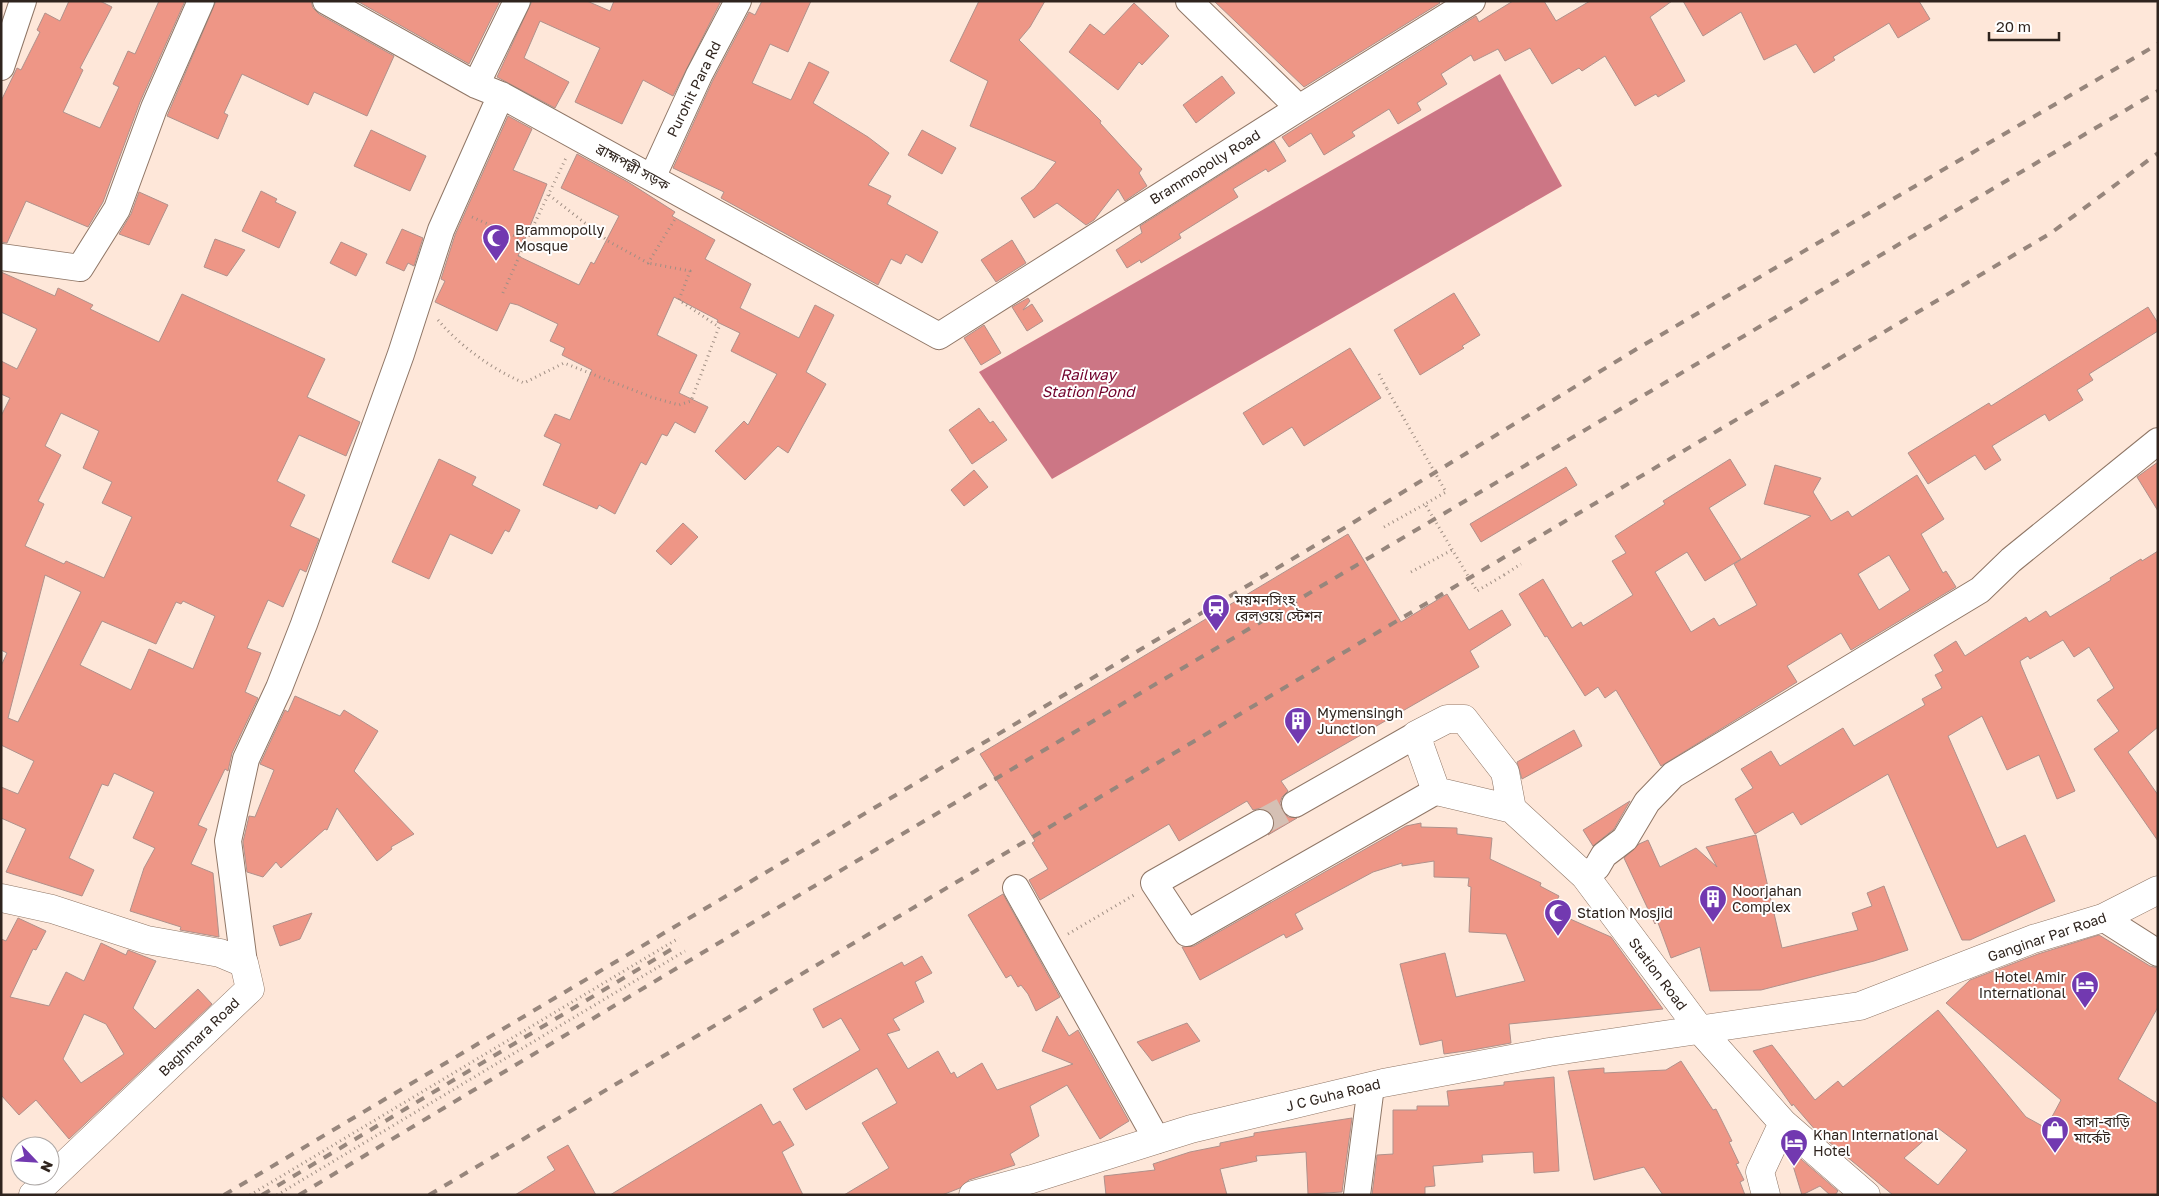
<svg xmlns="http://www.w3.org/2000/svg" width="2159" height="1196" viewBox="0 0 2159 1196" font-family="'Golos Text','Noto Sans Bengali',sans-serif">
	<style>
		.water { fill: #cc7685 }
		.building { fill: #ee9686; stroke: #b0918b; fill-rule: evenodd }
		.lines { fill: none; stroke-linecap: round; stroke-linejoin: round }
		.minor-tunnel { stroke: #d5c0b4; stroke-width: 26; stroke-dasharray: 26 13; stroke-linecap: butt }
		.minor-casing { stroke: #8f7666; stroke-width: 28 }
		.tertiary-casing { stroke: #8f7666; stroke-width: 29 }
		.path { stroke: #a08f84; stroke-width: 3; stroke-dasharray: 1 4; stroke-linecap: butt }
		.minor { stroke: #fff; stroke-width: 26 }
		.tertiary { stroke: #fff; stroke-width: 28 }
		.rail { stroke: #97867c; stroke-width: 4; stroke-dasharray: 9 9; stroke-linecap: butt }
		.path-bridge { stroke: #a08f84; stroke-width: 3; stroke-dasharray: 1 4; stroke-linecap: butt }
		.labels { text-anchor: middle; stroke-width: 4; stroke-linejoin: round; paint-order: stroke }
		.street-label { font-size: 14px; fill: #2f241e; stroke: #fff }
		.poi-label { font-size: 14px; fill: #2f241e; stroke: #fff; text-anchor: start }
		.water-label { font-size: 15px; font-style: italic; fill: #71012b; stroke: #fff }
	</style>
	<rect width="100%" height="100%" fill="#fee7d9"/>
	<path class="water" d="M1500,74L1562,186L1052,479L979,372Z"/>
	<path class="building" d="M69,1H100L112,7L80,68L83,70L63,112L100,128L119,87L113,84L128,51L135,54L159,1H185L140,102L103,202L88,227L26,201L7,243L1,242V101L17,68L21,70L40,32L37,30L45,13L60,21Z
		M216,1H311L313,8L319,14L394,56L367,116L314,92L308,105L242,74L224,113L228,115L218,139L167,116Z
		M357,1H500L469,64Z
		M532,1H587L610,11L614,1H721L673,96L643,80L622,124L575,102L600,48L540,21L524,58L569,82L555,108L497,77Z
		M762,1H811L788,52L770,44L752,83L791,100L809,62L829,72L813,103L868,137L889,153L868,185L891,196L887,204L938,232L922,263L906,254L901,264L891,259L878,285L721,198L724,192L673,168L712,82L749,12L755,15Z
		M979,1H1045L1030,27L1019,40L1101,121L1100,123L1142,169L1139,173L1147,186L1125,201L1118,189L1094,220L1086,225L1057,203L1034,218L1021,198L1034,189L1056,162L970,126L988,81L950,61Z
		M1214,1H1438L1440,3L1304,87Z
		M1513,1H1544L1556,21L1590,1H1672L1650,17L1685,81L1658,97L1656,94L1635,106L1605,56L1582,71L1579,68L1552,84L1530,48L1505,61L1498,49L1474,61L1471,55L1441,74L1447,84L1417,103L1421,110L1398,124L1389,109L1352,132L1355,136L1324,155L1311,133L1289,147L1282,137L1476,16L1479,22Z
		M1683,1H1919L1930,19L1898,38L1889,23L1833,57L1835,60L1814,73L1796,44L1764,60L1741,12L1703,36Z
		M1134,3L1169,36L1142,65L1139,62L1118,90L1069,52L1090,24L1104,35Z
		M1222,76L1235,93L1196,123L1183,105Z
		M508,116L532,129L513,170L547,184L518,256L579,285L591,262L594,264L619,216L561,188L577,154L628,182L675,212L672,216L715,240L705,259L751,284L740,308L799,338L815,305L834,315L806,372L826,384L788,453L778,446L745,480L715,451L744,421L748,425L777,374L731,351L740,333L717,322L718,320L674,297L657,335L697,355L679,393L708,407L695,433L675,422L667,436L662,434L646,465L641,462L615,514L599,505L597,509L543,485L561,444L544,436L555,414L570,420L592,370L562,355L565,348L550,341L558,324L518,305L510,303L497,331L435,302L445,281L441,279L455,235Z
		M371,130L426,156L410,191L354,166Z
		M922,130L956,148L942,174L908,155Z
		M1274,141L1286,161L1268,172L1266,169L1233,189L1238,197L1179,234L1181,238L1141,263L1140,260L1127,268L1116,250L1142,233L1140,226Z
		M261,191L277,199L275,202L296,212L279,248L242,231Z
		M139,192L168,205L149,245L119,234L131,214Z
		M402,229L423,238L414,266L408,263L404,271L386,263Z
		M215,239L245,250L227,276L204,267Z
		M1012,240L1026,263L996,282L981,260Z
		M341,242L367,254L356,276L330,263Z
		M1,272L55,296L58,288L93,305L90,309L159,342L182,294L325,359L307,397L360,422L346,456L299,435L277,481L305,495L290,526L319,539L306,572L300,569L283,607L268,600L247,648L261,653L245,692L258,698L232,753L228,771L225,769L198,825L207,829L191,864L213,873L219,937L180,930L181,927L130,911L144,868L155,848L133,838L154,792L114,773L108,786L102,784L69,858L94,870L82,896L6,872L26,829L1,818V787L18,794L34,761L1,745V666L7,653L1,650V416L10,398L1,394V361L17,369L37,329L1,312ZM61,413L99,431L83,468L112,482L102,503L132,517L104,578L66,561L64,564L25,546L44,504L38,501L61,455L45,446ZM45,575L81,592L18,722L8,718ZM183,601L215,616L193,669L149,649L131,690L80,665L102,621L156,644L176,602L181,604Z
		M1454,293L1480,335L1462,346L1464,348L1420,375L1394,330Z
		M1028,298L1030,301L1023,310L1032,304L1043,321L1027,331L1012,307Z
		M2148,307L2158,323V331L2089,374L2093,380L2077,390L2083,400L2049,421L2045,414L1992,446L2001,460L1985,470L1975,455L1928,484L1908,453L1989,403L1991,406Z
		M984,325L1001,353L981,365L964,338Z
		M1350,348L1381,398L1304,446L1292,427L1263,445L1243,413Z
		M979,408L990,423L993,421L1007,440L972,464L949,430Z
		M439,459L476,477L472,485L520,510L509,532L505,530L492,554L450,534L429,579L392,562Z
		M1730,459L1746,485L1709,508L1741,559L1705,581L1687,552L1655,572L1691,632L1714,618L1719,626L1757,605L1734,564L1811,516L1764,504L1775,465L1821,478L1813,492L1831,521L1848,511L1852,517L1917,475L1944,519L1921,534L1943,573L1946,571L1956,587L1851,650L1841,633L1787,666L1797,682L1661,766L1616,690L1605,698L1598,687L1585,696L1547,636L1545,637L1519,594L1543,579L1572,628L1581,622L1583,626L1633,595L1612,561L1626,553L1615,536L1665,504L1663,501ZM1889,555L1910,590L1879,610L1858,574Z
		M2158,462V511L2137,477Z
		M1566,467L1577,485L1481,542L1470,524Z
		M974,470L988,487L964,506L951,490Z
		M683,523L698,537L671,565L656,551Z
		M1348,534L1401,622L1447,594L1469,630L1502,610L1511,625L1470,651L1479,667L1281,781L1288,791L1282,797L1280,803L1282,811L1288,817L1297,818L1268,835L1275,824L1273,815L1268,810L1261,808L1253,810L1247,801L1179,841L1169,824L1040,900L1029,880L1048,869L1032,843L1035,841L980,754Z
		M2158,551V727L2128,752L2158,795V841L2094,749L2119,731L2097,700L2114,688L2089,647L2074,657L2063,640L2030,659L2028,656L2020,661L2021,665L2075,791L2057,799L2039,755L2007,770L1982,716L1948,736L1997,848L2025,835L2055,901L1970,940H1962L1888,774L1801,825L1793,812L1755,834L1735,799L1753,788L1741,769L1771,751L1780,766L1843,728L1854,746L1925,705L1922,699L1942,688L1935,675L1943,671L1934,655L1956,641L1965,656L2026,617L2029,622L2046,611L2050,617L2111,580L2110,578L2141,559L2142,561Z
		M295,696L340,716L344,710L378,731L354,771L414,834L391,847L392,849L377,861L337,808L327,830L325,829L281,868L276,862L263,877L247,872L243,842L249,816L255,817L274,770L260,764L285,710L288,712Z
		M1574,730L1582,746L1522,779L1517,762Z
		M1630,801L1614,829L1593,846L1583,830Z
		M1421,823V827L1457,828V834L1492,838L1490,859L1541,883L1540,886L1559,896L1552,911L1611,937L1663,1009L1509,1024L1511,1043L1472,1050L1444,1054L1442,1040L1420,1045L1400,964L1445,953L1456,997L1525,981L1506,934L1469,932L1471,887L1468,886L1469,878L1434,877V861L1402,866V863L1373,872L1295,914L1303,929L1286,938L1284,934L1200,980L1182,947L1194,946L1406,826Z
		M1756,835L1782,948L1858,930L1852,913L1872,906L1867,893L1884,886L1908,950L1874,961L1761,990L1710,991L1700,947L1671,958L1657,920L1655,924L1624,858L1639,844L1648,840L1660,867L1696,848L1717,867L1706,847Z
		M1003,894L1060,997L1036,1011L1028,994L1021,985L1018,987L1011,975L1006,978L968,915Z
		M312,913L300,939L280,946L273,926Z
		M18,918L46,931L36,950L33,949L10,997L49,1006L66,972L84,981L101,943L126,955L128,950L156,961L133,1008L155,1029L198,989L212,1004L69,1139L36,1100L19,1115L1,1095V939L6,941ZM84,1014L106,1024L124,1054L81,1083L63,1059Z
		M2099,935L2150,966L2158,968V1007L2118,1079L2158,1104V1195H1893L1817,1132L1793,1104L1792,1106L1753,1051L1772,1045L1815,1100L1838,1081L1843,1087L1938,1010L2026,1117L2046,1128L2061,1100L1946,1003L1970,980L2038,954ZM1938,1128L1967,1150L1938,1185L1904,1158Z
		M922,956L932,973L915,982L924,1002L893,1019L900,1030L887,1034L908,1069L938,1051L951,1074L954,1072L957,1078L982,1063L997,1090L1073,1064L1042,1051L1057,1016L1069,1036L1078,1030L1129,1121L1100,1139L1067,1085L1030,1106L1039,1136L1010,1154L1015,1165L969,1180L960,1188L942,1195H844L889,1168L862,1123L897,1103L877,1068L806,1110L793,1089L860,1050L841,1018L823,1028L813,1009L902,962L904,966Z
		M1187,1023L1200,1041L1152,1061L1137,1042Z
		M1681,1061L1713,1110L1716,1109L1732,1141L1729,1142L1739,1163L1736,1164L1744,1180L1740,1182L1745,1195H1663L1644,1167L1594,1180L1568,1071L1604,1068V1073L1666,1070Z
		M1554,1077L1559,1171L1534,1173L1533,1152L1482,1155L1483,1162L1433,1166L1435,1186L1425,1187V1195H1372L1377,1155L1393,1154V1110H1417V1106H1449L1447,1091L1504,1085V1082Z
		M761,1104L773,1125L780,1121L794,1145L782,1152L803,1195H610Z
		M1352,1118L1342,1192L1308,1194L1306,1152L1256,1156L1257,1161L1220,1169L1227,1195H1106L1104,1176L1155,1170L1153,1164L1190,1152L1220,1146V1143L1254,1136V1133Z
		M568,1145L596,1195H515L555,1170L547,1157Z
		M1794,1153L1838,1191L1835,1195H1830L1820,1186L1802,1195L1790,1156Z"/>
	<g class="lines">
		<path class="minor-tunnel" d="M1260,823L1295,804"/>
		<defs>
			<path id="minor" d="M326,1L476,85L501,95L939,336L1299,108L1472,1
				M1189,1L1299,108
				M1,67L23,1
				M476,85L517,1
				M652,178L699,75L738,1
				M1,257L80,268L117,209L154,108L201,1
				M1295,804L1416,735
				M1260,823L1154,883L1187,933L1436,791
				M1585,876L1597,867L1604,855L1625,839L1647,802L1673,775L1980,590L2011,560L2158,441
				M1016,888L1157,1140
				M2103,918L2158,953
				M244,963L228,841L246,759L279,688L304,624L401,354L441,230L501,95
				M1357,1195L1371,1086"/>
			<path id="tertiary" d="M1512,809L1505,772L1464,719H1447L1416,735L1436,791L1512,809L1585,876L1701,1031L1783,1123L1760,1172L1766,1195
				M1,898L52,909L147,940L220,953L244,963L250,989L33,1195
				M1783,1123L1866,1195
				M973,1195L1032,1179L1191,1129L1383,1083L1549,1052L1860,1006L2033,939L2103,918L2158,890"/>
		</defs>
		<use href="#minor" class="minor-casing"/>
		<use href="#tertiary" class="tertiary-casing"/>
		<path class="path" d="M549,195L608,241L648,263L675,219
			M472,217L526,241L502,295
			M526,241L566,158
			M438,320C461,347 492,369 524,383L564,363L651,397L679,405L691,401L719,327L679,300L690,271L648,263
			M1379,374L1387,389
			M1384,527L1425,504
			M1411,572L1452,550
			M1504,575L1521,564
			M1068,934L1134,895
			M250,1195L679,938
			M277,1195L685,951"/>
		<use href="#minor" class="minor"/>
		<use href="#tertiary" class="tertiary"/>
		<path class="rail" d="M224,1195L1341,530L1635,350L2158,44
			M262,1195L677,946
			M299,1195L757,920L2158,91
			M429,1195L2051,233L2158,153"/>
		<path class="path-bridge" d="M1387,389L1446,492L1425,504L1477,591L1504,575"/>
	</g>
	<defs>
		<symbol id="mosque-pin" viewBox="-11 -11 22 30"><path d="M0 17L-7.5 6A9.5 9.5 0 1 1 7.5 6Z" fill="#7239b0" stroke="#fff"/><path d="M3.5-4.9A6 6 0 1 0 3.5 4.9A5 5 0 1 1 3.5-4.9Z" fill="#fff"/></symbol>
		<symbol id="station-pin" viewBox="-11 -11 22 30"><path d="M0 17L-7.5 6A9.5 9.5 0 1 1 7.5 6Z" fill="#7239b0" stroke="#fff"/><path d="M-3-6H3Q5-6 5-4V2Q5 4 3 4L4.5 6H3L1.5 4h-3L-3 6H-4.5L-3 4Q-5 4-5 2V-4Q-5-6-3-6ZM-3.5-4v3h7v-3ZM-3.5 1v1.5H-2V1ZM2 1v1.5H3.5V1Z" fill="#fff"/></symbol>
		<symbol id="building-pin" viewBox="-11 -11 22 30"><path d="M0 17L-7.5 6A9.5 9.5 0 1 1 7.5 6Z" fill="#7239b0" stroke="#fff"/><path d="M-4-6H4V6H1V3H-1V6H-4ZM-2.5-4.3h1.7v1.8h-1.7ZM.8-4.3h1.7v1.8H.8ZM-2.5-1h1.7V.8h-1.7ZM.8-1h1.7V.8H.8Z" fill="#fff"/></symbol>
		<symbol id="hotel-pin" viewBox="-11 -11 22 30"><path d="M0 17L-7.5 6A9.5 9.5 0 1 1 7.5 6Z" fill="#7239b0" stroke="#fff"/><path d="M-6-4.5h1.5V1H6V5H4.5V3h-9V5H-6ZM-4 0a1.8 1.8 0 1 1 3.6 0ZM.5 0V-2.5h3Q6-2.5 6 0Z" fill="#fff"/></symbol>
		<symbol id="shop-pin" viewBox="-11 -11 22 30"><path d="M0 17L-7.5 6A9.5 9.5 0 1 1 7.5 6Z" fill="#7239b0" stroke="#fff"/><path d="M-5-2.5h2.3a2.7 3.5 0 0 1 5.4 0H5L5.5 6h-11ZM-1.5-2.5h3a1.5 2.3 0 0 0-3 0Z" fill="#fff"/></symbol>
	</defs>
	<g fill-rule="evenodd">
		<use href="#mosque-pin" x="480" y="222" width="32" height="43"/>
		<use href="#station-pin" x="1200" y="592" width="32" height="43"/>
		<use href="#building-pin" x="1282" y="705" width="32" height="43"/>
		<use href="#building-pin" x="1697" y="883" width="32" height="43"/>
		<use href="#mosque-pin" x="1542" y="897" width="32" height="43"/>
		<use href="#hotel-pin" x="2069" y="969" width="32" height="43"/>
		<use href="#shop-pin" x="2039" y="1114" width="32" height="43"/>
		<use href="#hotel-pin" x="1778" y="1127" width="32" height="43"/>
	</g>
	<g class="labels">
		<g class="street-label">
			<text transform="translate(694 89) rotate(-64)" y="5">Purohit Para Rd</text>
			<text transform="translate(633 167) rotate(29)" y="5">ব্রাহ্মপল্লী সড়ক</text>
			<text transform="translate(1205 167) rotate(-32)" y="5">Brammopolly Road</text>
			<text transform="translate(2047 937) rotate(-19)" y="5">Ganginar Par Road</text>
			<text transform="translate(1658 974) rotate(53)" y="5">Station Road</text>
			<text transform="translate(199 1037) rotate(-44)" y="5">Baghmara Road</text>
			<text transform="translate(1333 1095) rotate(-14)" y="5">J C Guha Road</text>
		</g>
		<g class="poi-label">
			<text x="515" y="235">Brammopolly<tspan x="515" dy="16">Mosque</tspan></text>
			<text x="1235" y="605">ময়মনসিংহ<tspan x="1235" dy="16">রেলওয়ে স্টেশন</tspan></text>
			<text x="1317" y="718">Mymensingh<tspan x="1317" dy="16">Junction</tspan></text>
			<text x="1732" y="896">Noorjahan<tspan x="1732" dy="16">Complex</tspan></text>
			<text x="1577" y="918">Station Mosjid</text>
			<text x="2066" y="982" text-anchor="end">Hotel Amir<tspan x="2066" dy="16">International</tspan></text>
			<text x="2074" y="1127">বাসা-বাড়ি<tspan x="2074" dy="16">মার্কেট</tspan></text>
			<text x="1813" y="1140">Khan International<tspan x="1813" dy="16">Hotel</tspan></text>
		</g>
		<g class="water-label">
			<text x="1088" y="380">Railway<tspan x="1088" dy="17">Station Pond</tspan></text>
		</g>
	</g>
	<rect width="2159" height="1196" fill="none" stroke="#2f241e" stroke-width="5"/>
	<g transform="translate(35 1161) rotate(115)"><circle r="24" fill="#ffffff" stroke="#aca7a5"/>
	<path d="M0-4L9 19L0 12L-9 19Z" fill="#7239b0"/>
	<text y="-8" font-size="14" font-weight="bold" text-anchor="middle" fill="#2f241e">N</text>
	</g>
	<path d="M1989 32v8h70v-8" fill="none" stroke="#2f241e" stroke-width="2.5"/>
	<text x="1996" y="32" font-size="15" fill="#2f241e" stroke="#ffffff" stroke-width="4" paint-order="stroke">20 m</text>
</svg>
